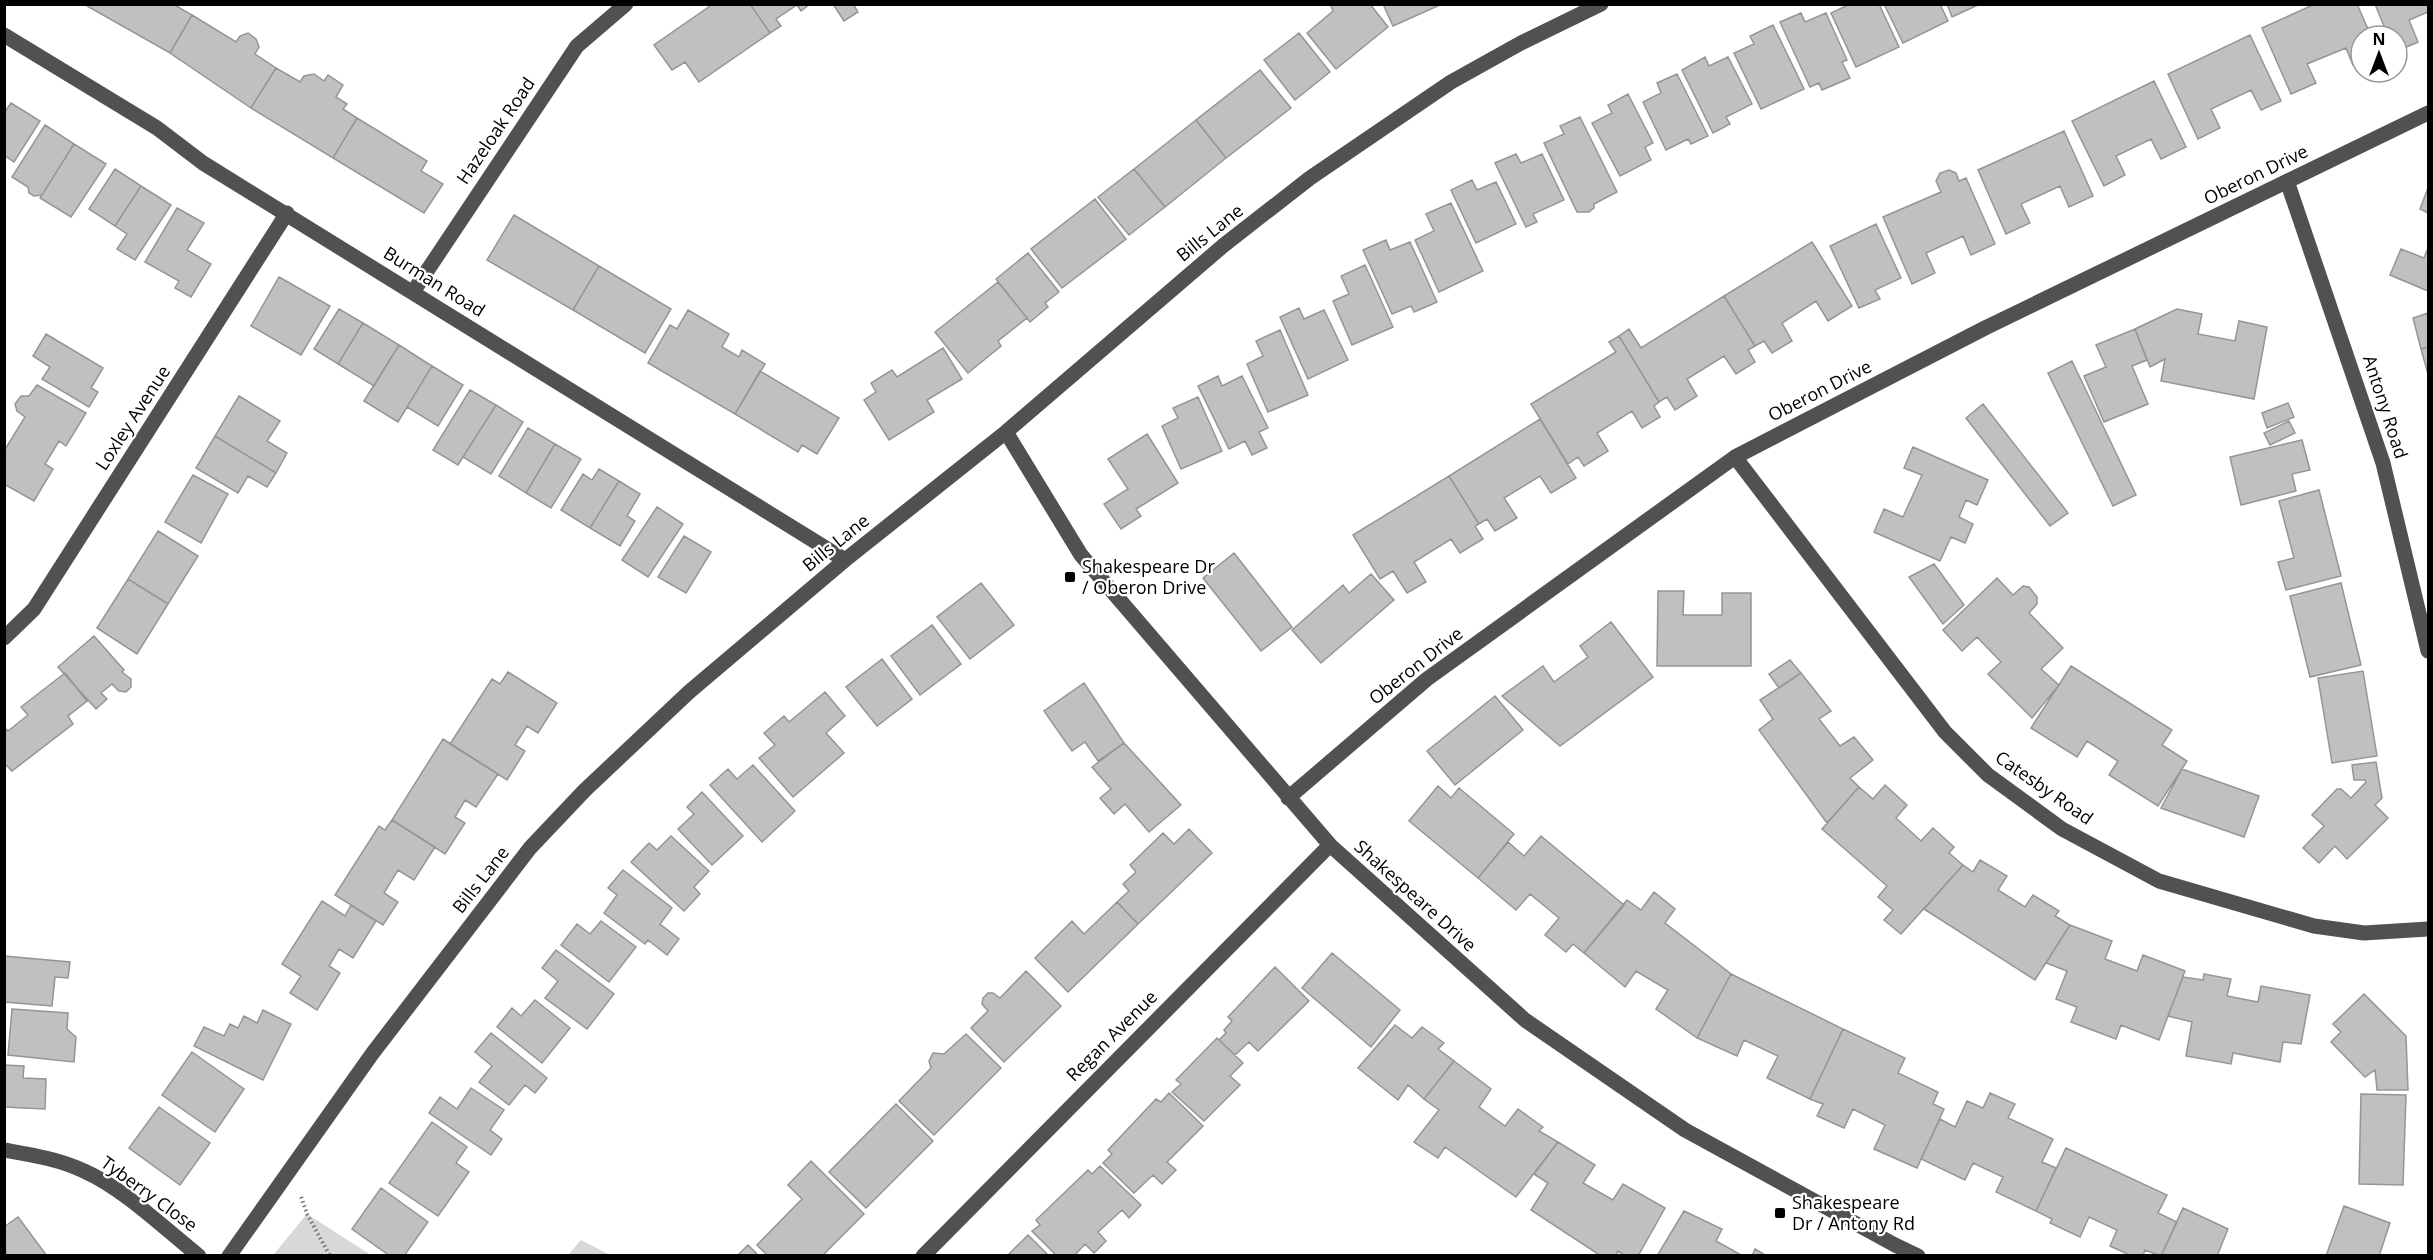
<svg xmlns="http://www.w3.org/2000/svg" width="2433" height="1260" viewBox="0 0 2433 1260" font-family="'Open Sans',sans-serif">
	<style>
		.green { fill: #d8d8d8 }
		.building { fill: #c0c0c0; stroke: #959595; stroke-width: 1.5 }
		.lines { fill: none; stroke-linecap: round; stroke-linejoin: round }
		.path { stroke: #737373; stroke-width: 4; stroke-dasharray: 1.5 3; stroke-linecap: butt }
		.minor { stroke: #515151; stroke-width: 15 }
		.poi-dot { fill: #000; stroke: #fff; stroke-width: 2 }
		.labels { text-anchor: middle; stroke-width: 4.5; stroke-linejoin: round; paint-order: stroke }
		.street-label { font-size: 18px; fill: #000; stroke: #fff }
		.poi-label { font-size: 18px; fill: #000; stroke: #fff; text-anchor: start }
	</style>
	<rect width="100%" height="100%" fill="#fff"/>
	<path class="green" d="M307,1214L371,1255H273Z
		M581,1240L610,1255H568Z"/>
	<path class="building" d="M88,4H173L192,15L170,53L87,6Z
		M713,4H750L770,33L699,82L685,62L672,70L654,45Z
		M750,4H810L801,11L797,5L776,19L781,26L770,33Z
		M833,4H853L858,12L844,21Z
		M1330,4H1370L1388,27L1336,69L1307,33L1333,11Z
		M1383,4H1437L1438,6L1393,26Z
		M1850,4H1879L1899,47L1856,67L1831,13Z
		M1884,4H1940L1948,21L1903,43Z
		M1947,4H1980L1952,17Z
		M2315,4H2357L2371,36H2361V62L2353,65L2346,48L2307,64L2316,83L2291,94L2262,28Z
		M2375,4H2428V12L2409,20L2418,42L2397,51V36H2388Z
		M1801,13L1805,22L1826,13L1847,60L1842,62L1850,78L1822,90L1819,83L1810,87L1780,22Z
		M192,15L236,42L240,36L248,33L256,39L259,47L255,54L276,68L251,108L170,53Z
		M1773,25L1804,89L1761,109L1734,53L1754,44L1750,36Z
		M1299,33L1330,72L1295,100L1264,60Z
		M2250,35L2281,101L2261,110L2251,90L2211,109L2220,128L2198,139L2168,74Z
		M1705,57L1709,66L1728,57L1752,104L1726,117L1730,124L1713,133L1682,70Z
		M276,68L300,82L304,76L314,74L324,81L328,75L343,85L336,97L347,104L343,109L357,118L333,158L251,108Z
		M1260,70L1291,108L1226,158L1196,120Z
		M1677,74L1708,136L1691,144L1688,139L1666,150L1643,102L1661,93L1657,83Z
		M2154,81L2186,147L2161,159L2151,139L2116,156L2125,175L2104,186L2072,121Z
		M1628,94L1653,143L1645,147L1651,160L1620,176L1592,123L1612,113L1608,105Z
		M11,103L40,121L14,162L4,155V113Z
		M1580,117L1617,192L1594,204V208L1589,212H1577L1544,143L1564,134L1560,126Z
		M357,118L427,161L421,171L443,184L424,213L333,158Z
		M1196,120L1226,158L1165,207L1134,169Z
		M45,125L74,144L42,195L34,196L29,193L28,187L12,177Z
		M2064,131L2093,196L2069,207L2060,186L2021,204L2030,223L2006,234L1978,170Z
		M74,144L106,164L71,217L40,198Z
		M1516,154L1521,163L1542,154L1564,200L1533,214L1537,222L1526,227L1495,163Z
		M115,169L141,186L115,226L89,209Z
		M1134,169L1165,207L1129,235L1098,197Z
		M1949,170L1956,173L1959,181L1966,178L1995,244L1971,255L1963,236L1926,253L1935,273L1912,284L1883,217L1941,192L1936,181L1940,173Z
		M1472,180L1477,190L1496,182L1516,224L1476,243L1451,190Z
		M141,186L171,205L135,260L117,249L127,234L115,226Z
		M2428,188V213L2420,209Z
		M1095,199L1126,239L1062,288L1031,249Z
		M1451,203L1483,271L1439,292L1415,240L1434,231L1426,214Z
		M177,208L204,223L187,250L211,264L191,297L175,288L179,281L145,262Z
		M514,215L599,266L573,310L487,260Z
		M1876,224L1901,278L1875,290L1880,299L1859,308L1830,246Z
		M1386,240L1390,250L1410,242L1437,302L1414,312L1411,306L1392,314L1363,250Z
		M1812,242L1852,306L1828,321L1816,301L1782,323L1792,341L1772,353L1764,341L1755,346L1724,296Z
		M2428,248V291L2390,275L2401,249L2424,258Z
		M1028,253L1059,292L1045,303L1048,307L1030,322L996,279Z
		M1365,265L1393,327L1352,345L1333,301L1349,294L1341,276Z
		M599,266L671,309L645,353L573,310Z
		M279,277L330,306L301,355L251,326Z
		M998,282L1027,318L998,341L1001,346L968,373L935,332Z
		M1724,296L1755,346L1748,350L1755,362L1736,374L1724,356L1687,379L1697,396L1675,410L1667,397L1659,402L1619,336L1629,329L1641,348Z
		M1299,308L1304,319L1324,310L1348,360L1308,379L1280,317Z
		M339,309L363,323L338,364L314,349Z
		M2177,309L2202,314L2198,334L2235,341L2239,321L2267,327L2254,399L2161,381L2165,359L2150,367L2135,329Z
		M688,310L729,334L722,347L739,357L742,350L765,364L735,414L648,363L670,325L677,329Z
		M2428,313V347L2421,349L2413,318Z
		M363,323L399,345L374,386L338,364Z
		M2135,329L2147,360L2132,366L2148,404L2104,422L2084,376L2106,367L2096,345Z
		M1280,330L1308,395L1268,412L1247,364L1263,356L1256,341Z
		M46,334L103,368L91,388L98,392L89,407L42,379L50,367L33,356Z
		M1619,336L1659,402L1654,406L1660,417L1642,428L1632,411L1597,433L1608,451L1584,466L1578,457L1568,464L1531,404L1616,352L1609,342Z
		M399,345L432,366L398,422L364,401Z
		M2428,347V374L2421,349Z
		M943,348L962,379L927,400L934,412L889,440L864,400L876,392L871,383L892,370L897,377Z
		M2072,361L2136,495L2113,506L2048,373Z
		M432,366L463,385L438,426L407,407Z
		M760,371L839,418L817,454L802,445L798,452L735,414Z
		M1218,376L1222,386L1242,376L1268,428L1259,432L1267,448L1252,455L1245,441L1229,449L1198,386Z
		M37,385L86,413L66,446L59,441L45,464L53,469L34,501L4,484V451L25,417L17,411L15,404L21,396H29Z
		M470,390L496,405L458,465L433,450Z
		M239,396L280,421L267,441L287,453L276,473L215,436Z
		M1198,397L1222,451L1181,469L1162,426L1178,418L1173,408Z
		M2288,403L2294,417L2267,428L2262,413Z
		M1983,404L2068,513L2050,526L1966,418Z
		M496,405L523,422L491,474L463,457Z
		M1540,419L1576,478L1551,493L1540,476L1504,498L1517,518L1495,531L1487,519L1479,524L1449,476Z
		M2289,421L2295,433L2270,445L2264,433Z
		M528,428L555,444L526,493L499,476Z
		M1147,434L1178,483L1136,509L1141,516L1121,529L1104,504L1128,489L1108,459Z
		M215,436L276,473L267,487L248,476L238,493L196,468Z
		M2302,440L2310,470L2292,474L2296,491L2241,505L2230,457Z
		M555,444L581,459L551,508L526,493Z
		M1913,447L1988,480L1977,505L1966,500L1959,517L1973,524L1965,543L1951,537L1940,561L1874,532L1884,509L1903,517L1922,475L1904,468Z
		M599,469L619,481L590,528L561,510L583,474L592,480Z
		M193,475L228,494L201,543L165,522Z
		M1449,476L1479,524L1475,526L1483,539L1460,553L1451,539L1414,562L1426,582L1407,593L1393,571L1380,579L1353,535Z
		M619,481L640,494L627,516L635,521L620,546L590,528Z
		M2319,490L2341,576L2286,590L2278,562L2294,558L2279,501Z
		M657,507L683,524L648,577L622,560Z
		M158,531L198,556L168,604L128,579Z
		M684,536L711,552L686,593L658,577Z
		M1234,553L1292,627L1261,651L1203,578Z
		M1934,564L1964,605L1943,624L1909,577Z
		M1371,574L1394,600L1321,663L1292,630L1343,585L1349,593Z
		M1997,578L2013,595L2023,586L2029,587L2037,597V604L2029,613L2063,648L2041,669L2059,685L2032,718L1988,674L2001,662L1977,637L1962,651L1943,630Z
		M128,579L168,604L137,654L97,628Z
		M981,583L1014,625L970,659L937,617Z
		M2341,583L2361,665L2310,677L2290,596Z
		M1658,591H1684L1683,615H1722V593H1751V666H1657Z
		M1611,622L1653,677L1560,746L1502,696L1543,666L1554,682L1588,657L1580,646Z
		M932,625L961,664L920,695L891,656Z
		M94,636L124,670L122,672L131,679V687L126,692L119,691L112,684L101,693L107,699L96,709L58,667Z
		M882,659L912,699L877,726L846,687Z
		M1790,660L1801,673L1779,688L1769,674Z
		M2071,666L2172,730L2162,745L2187,761L2158,806L2109,775L2118,761L2087,741L2077,757L2031,728Z
		M2363,671L2377,756L2332,763L2318,678Z
		M508,672L557,703L538,733L527,726L515,745L525,751L507,780L450,744L492,679L500,684Z
		M65,673L87,701L68,716L73,724L12,771L4,763V727L8,731L28,715L21,707Z
		M1801,673L1831,711L1819,719L1840,746L1854,737L1873,760L1850,778L1859,787L1827,823L1759,730L1773,719L1760,700Z
		M1084,683L1124,743L1098,761L1085,742L1072,751L1044,711Z
		M825,692L845,716L826,733L844,753L793,797L759,758L775,745L764,733L784,716L789,722Z
		M1495,696L1523,730L1455,785L1427,751Z
		M443,739L498,774L476,807L465,800L455,817L465,823L445,854L392,820Z
		M1124,743L1181,805L1149,832L1125,804L1114,814L1100,798L1111,789L1092,767Z
		M2376,762L2382,798L2375,805L2388,818L2347,859L2335,846L2319,863L2303,848L2324,826L2312,815L2337,789H2341L2351,798L2366,782L2365,780H2354L2352,765Z
		M753,765L795,811L762,842L710,785L728,769L737,779Z
		M2182,769L2259,796L2244,837L2161,808Z
		M1885,785L1907,805L1896,818L1921,841L1933,828L1954,847L1949,853L1963,865L1901,934L1884,920L1893,910L1878,897L1887,886L1822,829L1859,787L1873,799Z
		M1438,786L1451,798L1459,788L1514,834L1478,878L1409,821Z
		M702,792L743,836L712,865L678,829L694,814L687,807Z
		M392,820L435,847L414,880L398,870L384,893L398,902L383,925L335,895L379,826L385,830Z
		M1189,829L1212,853L1138,924L1117,902L1129,891L1123,884L1136,872L1130,865L1163,833L1174,844Z
		M671,836L709,871L694,887L700,894L684,911L631,862L649,843L657,850Z
		M1541,836L1624,905L1584,953L1573,944L1566,952L1545,935L1559,918L1530,894L1516,910L1478,878L1508,842L1524,856Z
		M1980,860L2007,876L1998,890L2025,907L2033,895L2059,911L2055,916L2070,925L2035,980L1924,909L1963,865L1973,872Z
		M623,870L672,908L660,924L679,939L667,955L648,940L645,944L604,913L617,895L608,888Z
		M1654,892L1675,909L1665,923L1731,974L1697,1038L1656,1009L1668,990L1636,971L1625,987L1584,953L1627,900L1641,910Z
		M322,901L345,916L351,905L376,921L353,958L339,949L329,966L340,973L317,1010L290,993L301,976L282,964Z
		M1117,902L1138,924L1068,992L1035,958L1072,921L1084,934Z
		M601,921L636,947L609,982L561,945L577,924L590,934Z
		M2070,925L2112,941L2105,959L2137,971L2143,955L2185,971L2159,1040L2121,1025L2116,1039L2071,1022L2077,1007L2056,999L2067,971L2046,963Z
		M556,950L614,994L587,1029L545,998L558,981L542,968Z
		M1332,953L1400,1010L1371,1047L1302,988Z
		M4,956L70,962L68,978L55,977L52,1006L4,1002Z
		M1275,967L1309,1001L1258,1051L1249,1042L1235,1055L1219,1040L1226,1033L1224,1030L1232,1021L1228,1017Z
		M1026,971L1061,1006L1004,1062L971,1028L988,1011L982,1004L983,998L988,993H993L1000,998Z
		M1731,974L1843,1029L1810,1099L1767,1078L1778,1056L1744,1040L1737,1056L1697,1038Z
		M2204,974L2231,979L2227,996L2258,1002L2261,986L2310,995L2301,1044L2283,1042L2280,1062L2233,1053L2231,1064L2186,1056L2192,1022L2168,1016L2183,977L2203,980Z
		M2364,994L2406,1036L2408,1090H2377L2375,1070L2365,1077L2331,1042L2341,1032L2333,1024Z
		M535,1000L570,1028L542,1063L497,1027L512,1008L521,1016Z
		M12,1009L68,1013L67,1029L76,1037L74,1062L8,1055Z
		M263,1010L291,1024L263,1080L194,1046L204,1027L224,1036L230,1024L238,1028L244,1016L257,1023Z
		M1395,1025L1412,1038L1422,1027L1444,1043L1438,1049L1454,1061L1424,1099L1408,1085L1398,1100L1358,1068Z
		M1843,1029L1905,1058L1898,1073L1938,1092L1933,1104L1944,1109L1917,1168L1874,1149L1885,1125L1853,1109L1844,1128L1817,1116L1823,1104L1810,1099Z
		M491,1033L547,1078L535,1093L525,1085L509,1105L479,1082L492,1066L475,1052Z
		M966,1034L1001,1068L934,1135L899,1101L931,1068L929,1061L933,1053L944,1054Z
		M1217,1038L1243,1063L1230,1076L1240,1085L1204,1121L1172,1092L1181,1084L1176,1080Z
		M192,1052L244,1089L215,1132L162,1095Z
		M1454,1061L1491,1089L1479,1107L1505,1126L1518,1109L1543,1127L1539,1131L1558,1142L1516,1197L1445,1147L1438,1158L1414,1142L1439,1110L1424,1099Z
		M4,1065L24,1066L23,1078L46,1079L45,1109L4,1107Z
		M471,1088L504,1110L490,1130L502,1139L491,1155L429,1113L440,1097L457,1109Z
		M1169,1093L1203,1126L1167,1162L1176,1170L1162,1184L1153,1175L1134,1193L1103,1163L1112,1154L1108,1150L1156,1099L1161,1102Z
		M1990,1093L2015,1104L2008,1118L2053,1139L2042,1162L2056,1168L2036,1211L1996,1192L2003,1177L1973,1163L1965,1180L1921,1159L1940,1119L1955,1127L1967,1101L1983,1108Z
		M2361,1094L2406,1095L2403,1185L2359,1184Z
		M896,1104L933,1141L866,1208L829,1172Z
		M159,1107L210,1143L180,1185L129,1148Z
		M432,1122L467,1147L456,1163L469,1172L438,1216L389,1183Z
		M1558,1142L1595,1165L1583,1183L1613,1200L1623,1184L1665,1208L1638,1256H1626L1618,1251L1615,1256H1601L1531,1210L1548,1183L1534,1174Z
		M2066,1148L2167,1195L2158,1213L2177,1222L2161,1256L2145,1250L2143,1256H2132L2110,1246L2117,1230L2089,1217L2080,1237L2050,1223L2052,1219L2036,1211Z
		M811,1161L864,1214L822,1256H768L757,1245L802,1199L788,1185Z
		M1100,1166L1141,1205L1129,1218L1122,1210L1098,1232L1106,1241L1094,1253L1085,1244L1074,1256H1057L1032,1231L1040,1225L1036,1220L1088,1170L1092,1174Z
		M381,1188L428,1222L404,1256H390L352,1229Z
		M2344,1206L2390,1223L2379,1256H2326Z
		M2183,1208L2228,1229L2217,1256H2161Z
		M1684,1211L1722,1229L1716,1241L1743,1256H1657Z
		M18,1217L47,1256H6L4,1227Z
		M1028,1235L1049,1256H1007Z
		M748,1245L759,1256H737Z
		M1755,1249L1767,1256H1752Z"/>
	<g class="lines">
		<path class="path" d="M301,1197L307,1214L330,1256"/>
		<path class="minor" d="M4,35L157,128L203,163L845,560
			M2287,181L2383,463L2428,651
			M413,292L577,46L626,4
			M1006,432L1081,555L1330,845L1525,1020L1685,1130L1895,1245L1918,1256
			M1735,457L1945,732L1988,775L2062,829L2159,881L2314,926L2364,933L2428,929
			M4,638L34,609L287,213
			M1288,798L1427,679L1735,457L1985,328L2428,113
			M4,1150C32,1155 59,1159 84,1171C123,1188 165,1229 199,1256
			M229,1256L372,1054L530,848L585,790L689,692L845,560L1006,432L1224,245L1310,178L1451,82L1521,43L1601,4
			M923,1256L1330,845"/>
	</g>
	<g class="poi-dot">
		<rect x="1064" y="571" width="12" height="12" rx="3"/>
		<rect x="1774" y="1207" width="12" height="12" rx="3"/>
	</g>
	<g class="labels">
		<g class="street-label">
			<text transform="translate(496 131) rotate(-56)" y="6">Hazeloak Road</text>
			<text transform="translate(2256 175) rotate(-26)" y="6">Oberon Drive</text>
			<text transform="translate(1210 233) rotate(-39)" y="6">Bills Lane</text>
			<text transform="translate(434 282) rotate(32)" y="6">Burman Road</text>
			<text transform="translate(1820 391) rotate(-27)" y="6">Oberon Drive</text>
			<text transform="translate(2385 407) rotate(72)" y="6">Antony Road</text>
			<text transform="translate(133 418) rotate(-57)" y="6">Loxley Avenue</text>
			<text transform="translate(836 543) rotate(-39)" y="6">Bills Lane</text>
			<text transform="translate(1416 666) rotate(-38)" y="6">Oberon Drive</text>
			<text transform="translate(2044 788) rotate(35)" y="6">Catesby Road</text>
			<text transform="translate(481 880) rotate(-52)" y="6">Bills Lane</text>
			<text transform="translate(1415 896) rotate(42)" y="6">Shakespeare Drive</text>
			<text transform="translate(1112 1036) rotate(-45)" y="6">Regan Avenue</text>
			<text transform="translate(149 1194) rotate(36)" y="6">Tyberry Close</text>
		</g>
		<g class="poi-label">
			<text x="1082" y="573">Shakespeare Dr<tspan x="1082" dy="21">/ Oberon Drive</tspan></text>
			<text x="1792" y="1209">Shakespeare<tspan x="1792" dy="21">Dr / Antony Rd</tspan></text>
		</g>
	</g>
	<rect width="2433" height="1260" fill="none" stroke="#000000" stroke-width="12"/>
	<g transform="translate(2379 54)"><circle r="28" fill="#ffffff" stroke="#999999" stroke-width="1.5"/>
	<path d="M0-4.5L10 22L0 15L-10 22Z" fill="#000000"/>
	<text y="-9" font-size="16" font-weight="bold" text-anchor="middle" fill="#000000">N</text>
	</g>
</svg>
